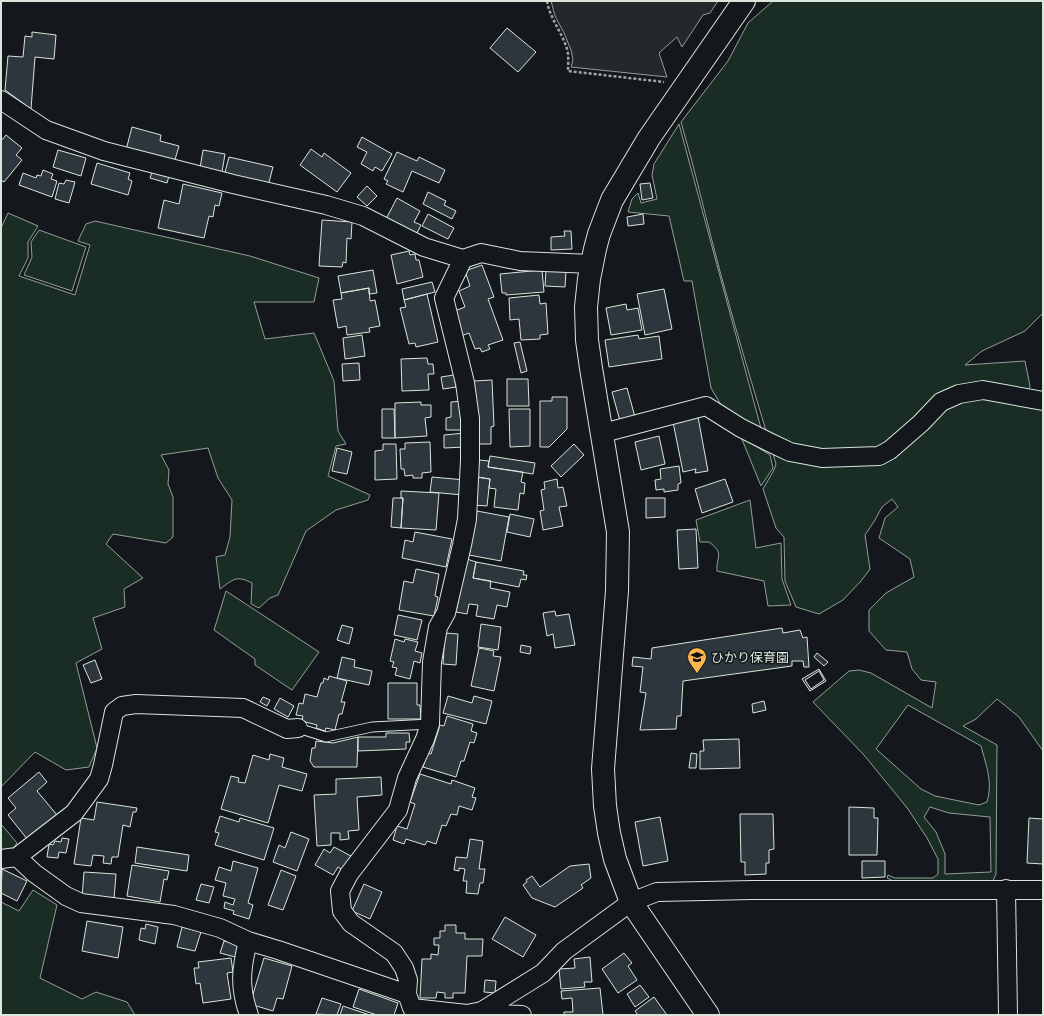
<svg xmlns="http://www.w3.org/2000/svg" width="1044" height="1016" viewBox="0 0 1044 1016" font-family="'Roboto Condensed','Noto Sans JP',sans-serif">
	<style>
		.green { fill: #1a2d24; stroke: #939e99; fill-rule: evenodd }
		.parking { fill: #24282b; stroke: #939e99 }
		.building { fill: #2c363c; stroke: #d8e6dc; fill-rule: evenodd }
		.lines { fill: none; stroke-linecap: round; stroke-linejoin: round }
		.lane-casing { stroke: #d8e6dc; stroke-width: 11 }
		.street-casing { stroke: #d8e6dc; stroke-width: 20 }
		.secondary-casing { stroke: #d8e6dc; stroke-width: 24 }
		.path { stroke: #9da8a2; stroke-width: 2.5; stroke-dasharray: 3 2; stroke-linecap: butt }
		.lane { stroke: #14181c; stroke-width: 9 }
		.street { stroke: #14181c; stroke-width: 18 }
		.secondary { stroke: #14181c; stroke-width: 22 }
		.labels { text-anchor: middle; stroke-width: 3; stroke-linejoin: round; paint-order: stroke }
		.poi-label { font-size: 13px; fill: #d8e6dc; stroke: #14181c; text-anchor: start }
	</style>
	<rect width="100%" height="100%" fill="#14181c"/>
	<path class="green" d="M773,1H1043V313L1025,331L982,351L965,365L1025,361L1030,386L1026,406L1043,407V751L1019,717L997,699L976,719L963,726L997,745L996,874L994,879L991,883L893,881L887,878L888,875L895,878H933L938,874V859L927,838L908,809L864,755L813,702L849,671L859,670L871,673L932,708L936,682L921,680L912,669L907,652L886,650L869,631V610L886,593L914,577L910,559L879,538L885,518L898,507L892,499L882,507L875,520L865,535L870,569L861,581L843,600L819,614L796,607L785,581L784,537L776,528L763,489L774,470L776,464C757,401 738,338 721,275C707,224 696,173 681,122L728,61L748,23ZM908,705L981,746C986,765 993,782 987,802L979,805L935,796L921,789L876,749ZM930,807L949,813L990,817L991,872L945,874V854L936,832L924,817Z
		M679,124L762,432L724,410L711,388L692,281H684L669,216L628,212L632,199L638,193L641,203L657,199L652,175L654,164Z
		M8,213L38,226L28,242V258L19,276L75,295L90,245L78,241L86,224L95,221L250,256L319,278L314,302H254L265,339L314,333L334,381L338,431L346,444L336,446L328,476L370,495L368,500L336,510L306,531L278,595L270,598L259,608L251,604L252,583C236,575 234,579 220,589L216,557L225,555L230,537L232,500L218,478L208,448L161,455L169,470L168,484L173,497V537L166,543L113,534L106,544L143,578L124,589L125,607L93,618L102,649L76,663L97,748L89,767L66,770L35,752L1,787V228Z
		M39,230L86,247L72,291L24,275L32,257L31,242Z
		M741,437L770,455L773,468L761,486Z
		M750,500L756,548L781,543L782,579L791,605L768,606L764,581L717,571C716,556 725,554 709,542H700L696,520Z
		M226,591L319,652L292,690L255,665V659L214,630Z
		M1,824L17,843L1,866Z
		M33,890L57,905L40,978L82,999L96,992L127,1002L135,1015H1V902L19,911Z"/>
	<path class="parking" d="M551,1H718L710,13L703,15L682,47L677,37L659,53L667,77L571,67L573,60L571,50L564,33L555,16Z"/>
	<path class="building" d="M507,28L536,52L518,72L490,48Z
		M32,32L56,35L54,59L35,57L31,109L5,90L8,56L23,57L25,36L32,37Z
		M132,127L161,135L160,141L179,146L174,163L126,150Z
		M6,135L22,148L16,155L22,160L4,182L1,180V141Z
		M362,137L392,154L382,171L375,167L373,171L361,164L367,152L357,147Z
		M311,149L322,157L324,153L351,173L337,192L300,165Z
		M58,150L86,158L81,176L53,167Z
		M203,150L225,154L222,172L200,168Z
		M397,152L417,161L419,157L445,170L439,183L412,171L403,192L386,184L388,181L384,179Z
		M229,157L273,167L268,186L224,176Z
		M97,163L130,173L128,179L132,181L128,195L91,184Z
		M43,170L53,174L51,179L57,181L52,197L19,185L23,173L36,178L37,175L41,176Z
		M152,172L169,176L167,183L150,178Z
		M66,180L75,182L69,203L55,199L59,183L64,184Z
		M650,183L653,198L642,200L640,184Z
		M183,184L222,193L219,206L215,205L213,217L209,216L204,238L158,228L164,200L179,204Z
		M367,186L377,196L367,206L357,197Z
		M428,192L446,201L444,205L456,211L452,219L423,204Z
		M397,198L420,211L414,222L421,225L416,235L386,219Z
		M428,214L454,228L448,239L422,226Z
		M643,214L644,224L628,226L627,217Z
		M322,220L352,222L351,239L347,238L346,263L343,262L342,267L319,266Z
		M564,231H571L572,249L551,250V237L565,236Z
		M409,251L410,255L415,254L416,260H419L423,277L397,284L391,255Z
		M482,265L494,297L488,299L503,340L488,345L490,349L482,352L480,348L475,349L469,333L461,336L452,312L465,307L459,291L470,286L465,271Z
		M373,270L377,293L369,294V288L341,293L338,276Z
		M542,270L544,292L506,295V293H502L500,274Z
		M546,270L566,271L565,287L545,286Z
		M432,282L435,292L404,300L402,289Z
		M369,288L370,301L375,300L380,326L369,328L370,332L347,335L346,326L338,328L333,300L342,299L341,293Z
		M664,289L672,329L645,335L637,294Z
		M427,294L438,342L416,347L415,343L409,344L400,308L406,307L404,300Z
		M539,295L540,304L546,303L548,334L540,335V339L521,340L519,319L510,320L509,298Z
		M626,304L627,310L638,308L642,330L611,335L606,308Z
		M362,335L365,356L345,359L343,338Z
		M638,335L639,339L659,336L662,359L609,367L605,340Z
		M520,342L527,371L521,373L514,343Z
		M427,358L428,364H433L434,374H428L429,390L402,391L401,359Z
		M359,363L360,380L343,381L342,364Z
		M454,375L456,387L443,389L441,377Z
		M507,379H528L529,406H507Z
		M492,380L494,426L491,427V444H477L474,381Z
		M627,388L635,417L620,421L612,392Z
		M552,397H567V429L549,447H540V401H552Z
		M463,401L466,430H446V418L451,417V402Z
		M421,402V405H431V417L425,418L427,436L395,438V403Z
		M382,409H394L395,438H382Z
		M509,409H530V446L510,447Z
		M698,417L708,471L695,473L696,469L683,472L673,422Z
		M465,433L466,447L444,448V435Z
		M659,436L665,464L641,470L635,442Z
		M430,442L431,472L422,473V478H413V475L405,476L404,469H401L400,449H405V443Z
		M383,444H396L397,479L375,480V451L383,450Z
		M574,444L584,455L561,477L551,466Z
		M337,448L352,452L347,474L332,471Z
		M490,456L535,463L533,474L488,467Z
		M479,460L489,461L488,467L523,472L521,482L525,483L524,494L520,493L518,510L494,507L496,489L489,488L490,479L477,477Z
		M679,466L681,483L678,484V490L664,492V489L656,490L655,480L661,479L660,469Z
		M432,477L465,480L463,495L430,492Z
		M477,477L490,479L487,506L474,505Z
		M557,479L558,488L563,487L567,506L559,507L563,526L543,530L540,511L544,510L541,490L545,489L544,482Z
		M725,479L733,502L702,513L695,489Z
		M401,491L439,493L436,530L401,528L403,498H401Z
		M393,498H403L401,528L391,527Z
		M646,498H665V517L646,518Z
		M477,511L509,517L501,561L469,555Z
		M510,514L534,519L530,537L507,532Z
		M696,529L698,568L679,569L677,530Z
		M415,532L452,539L446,567L402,558L405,540L413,542Z
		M467,559L476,562L473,578L491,581L490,588L510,592L507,607L497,605L494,619L476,616L478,605L469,604L467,614L456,612Z
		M476,562L524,571L523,575H527L526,580L521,579L519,587L473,578Z
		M416,569L439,574L435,596L438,597L434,616L399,610L404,581L413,583Z
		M555,611L556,616L569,614L575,645L555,648L553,634L547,636L543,613Z
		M398,615L422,620L417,640L394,635Z
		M481,624L501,627L498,650L478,647Z
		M342,625L353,628L349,644L337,640Z
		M782,628L783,633L800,630L803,638L807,637L809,667H804L803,661H792V666L683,681L681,716H677L676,729L640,730L646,693L640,692L643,667L632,666L633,657L651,659L652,648Z
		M445,633L458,634L456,665L443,664Z
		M395,639L404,642L405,639L418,642L415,651L422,653L420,663L414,661L410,679L395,675L397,668L392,667L394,662L390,661Z
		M521,645L531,647L530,654L520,652Z
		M479,648L494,651L493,656L501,657L494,691L471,686Z
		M817,653L828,662L824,666L814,657Z
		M342,657L355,660L354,667L372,671L369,685L337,678Z
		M95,660L102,679L91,683L83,665Z
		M819,669L826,681L810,691L802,679ZM819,671L824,680L811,689L805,680Z
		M329,676L347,681L341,702H345L342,714H339L335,730L326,728L325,731L316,728L317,725L302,721L303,716L296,715L299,703L303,704L305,694L317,697L321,683H323L324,678L328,680Z
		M388,683H417V705H420L421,719H388Z
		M448,696L472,703L474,696L492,701L486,724L443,713Z
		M263,697L270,700L267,706L260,702Z
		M280,698L294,706L288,717L274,709Z
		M764,701L766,710L753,713L752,704Z
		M447,716L473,724L471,731L477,733L474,743L470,742L464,761H461L456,777L423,767L427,753L431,754L440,725L444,726Z
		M386,733H409L410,742H406V749L358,751V737H386Z
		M358,737L357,767H314L310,761L312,748H315L316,741L333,743Z
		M739,739L740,768L700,769V751H704L703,740Z
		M691,753L697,754L696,768H689Z
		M270,754L284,758L282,767L307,774L302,791L279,785L268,823L221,809L231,776L239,778L238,782L245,783L253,755L269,760Z
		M39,772L47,782L37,791L57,815L28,840L8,815L16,808L8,798Z
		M420,774L451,784L452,780L475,788L472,797L476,798L472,810L459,806L457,815L451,814L446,826L442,825L436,844L427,841L425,845L406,839L404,844L393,840L397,826L407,829L415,804L410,802Z
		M381,777L382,795L357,797L359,830L348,831L349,839L340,840V833H331V845L317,846L314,795L336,794V779Z
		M97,802L137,808L136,812H133L130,827L123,825L118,857H112L111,864L103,863L104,856L93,855L91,866L74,864L81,818L94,820Z
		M849,807L874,808V818H878L877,855H849Z
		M740,814H773L774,849L769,850V863H766V874L745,875V862H741Z
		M220,816L239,822L240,818L274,828L264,860L215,845L219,833L215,832Z
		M660,817L668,861L643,866L635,822Z
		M1029,818L1043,819V864L1027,863Z
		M291,832L309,839L297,871L273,862L279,845L285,848Z
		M62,838L69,839L66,853L59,852L58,858L47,857L49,844L53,845L55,841L61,842Z
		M470,839L483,841L479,869H485L483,883H480L478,894L466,893L467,881H463L465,869L459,868V871L454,870L456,857L467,858Z
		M137,847L189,855L187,871L135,863Z
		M334,847L351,856L343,870L338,867L333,875L315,865L324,849L330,853Z
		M233,861L258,868L248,903L253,905L249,919L233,914L234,911L224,908L225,902L233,905L235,899L223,896L226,883L215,880L219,867L231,871Z
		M862,861H885V877L862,878Z
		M589,864L591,878L581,885L583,888L555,907L532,898L523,885L527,882L526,880L532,876L540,887L570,866Z
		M132,865L169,871L167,880L164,879L160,902L127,896Z
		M2,869L27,881L17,901L1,893Z
		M281,870L296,876L283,910L268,905Z
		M84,872L116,874L114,899L82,897Z
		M201,884L214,887L209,903L196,900Z
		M364,884L382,892L370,919L352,911Z
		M505,917L536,935L523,957L492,939Z
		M87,921L123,927L118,958L82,951Z
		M146,924L158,927L155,944L139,940L141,928L145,929Z
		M445,925H456V933H465V939H483L482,956H467L465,993H453V998H445V993L437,992L436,998H420L422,959H431V954L438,955L439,945H434V938H440V931H445Z
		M182,927L201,932L195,951L177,947Z
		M224,941L243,946L239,958L220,953Z
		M624,953L632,963L628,966L637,980L618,993L602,969Z
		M590,957L592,982H584L585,987L561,989L559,969L575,968L574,959Z
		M231,958L233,972L227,973L231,999L203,1003L200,983L196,984L194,968H199L198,962Z
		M264,958L292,966L283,999L277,998L273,1011L250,1004Z
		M485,980L496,981L495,993L484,992Z
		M640,985L649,997L635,1007L627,994Z
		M600,988L603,1015H564V1012H573L572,998L562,999L561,991Z
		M359,989L398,1003L394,1015H377L353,1007Z
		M654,997L667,1015H638L635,1011Z
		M322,998L341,1004L337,1015L316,1014Z
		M343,1006L370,1015H340Z"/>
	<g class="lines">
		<defs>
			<path id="lane" d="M298,728L326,737L372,727L430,724"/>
			<path id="street" d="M1,100L46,130L104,151L233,184L326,205L363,216L424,247L463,259L481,253L520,261L592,264
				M463,259L444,298L465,383L470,419V460L467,519L462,545L446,613L438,627L432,662L430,724L425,739L407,778L398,810L349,874L340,891L342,911L351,923L394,953L404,968L408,980L407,994L412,1008L467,1014L482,1011L543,973L564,951L631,902L657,892L752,890H1043
				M603,433L706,406L741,428L771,443L790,452L822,458L879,456L890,450L921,423L941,402L959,394L983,390L1043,401
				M17,857L74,813L99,779L103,765L114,712L122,706L136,704L243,708L287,729L298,728
				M1,859L17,857L34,873L66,896L81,903L174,915L220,928L248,941L278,950L407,994
				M1006,889L1008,1015
				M248,941C241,969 239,987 249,1015
				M482,1011L497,1014L522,1015"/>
			<path id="secondary" d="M708,1015L631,902L615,859L609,833L605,806L603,769L617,591L618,532L591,368L587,340L586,307L589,279L595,249L599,234L612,200L649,138L744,1"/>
		</defs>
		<use href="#lane" class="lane-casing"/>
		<use href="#street" class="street-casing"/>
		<use href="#secondary" class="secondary-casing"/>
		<path class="path" d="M547,1C550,19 562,32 567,49C569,56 568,64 568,71L664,82"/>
		<use href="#lane" class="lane"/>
		<use href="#street" class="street"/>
		<use href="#secondary" class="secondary"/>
	</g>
	<defs>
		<symbol id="school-pin" viewBox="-11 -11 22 30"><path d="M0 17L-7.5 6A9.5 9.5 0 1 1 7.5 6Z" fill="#ffb74d" stroke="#14181c"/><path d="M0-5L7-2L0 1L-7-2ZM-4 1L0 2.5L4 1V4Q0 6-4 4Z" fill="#111"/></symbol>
	</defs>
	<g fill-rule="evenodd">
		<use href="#school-pin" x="686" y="646" width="22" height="30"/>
	</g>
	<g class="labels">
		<g class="poi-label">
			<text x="711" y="662">ひかり保育園</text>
		</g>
	</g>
	<rect width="1044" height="1016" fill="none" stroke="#d8e6dc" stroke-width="4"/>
</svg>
